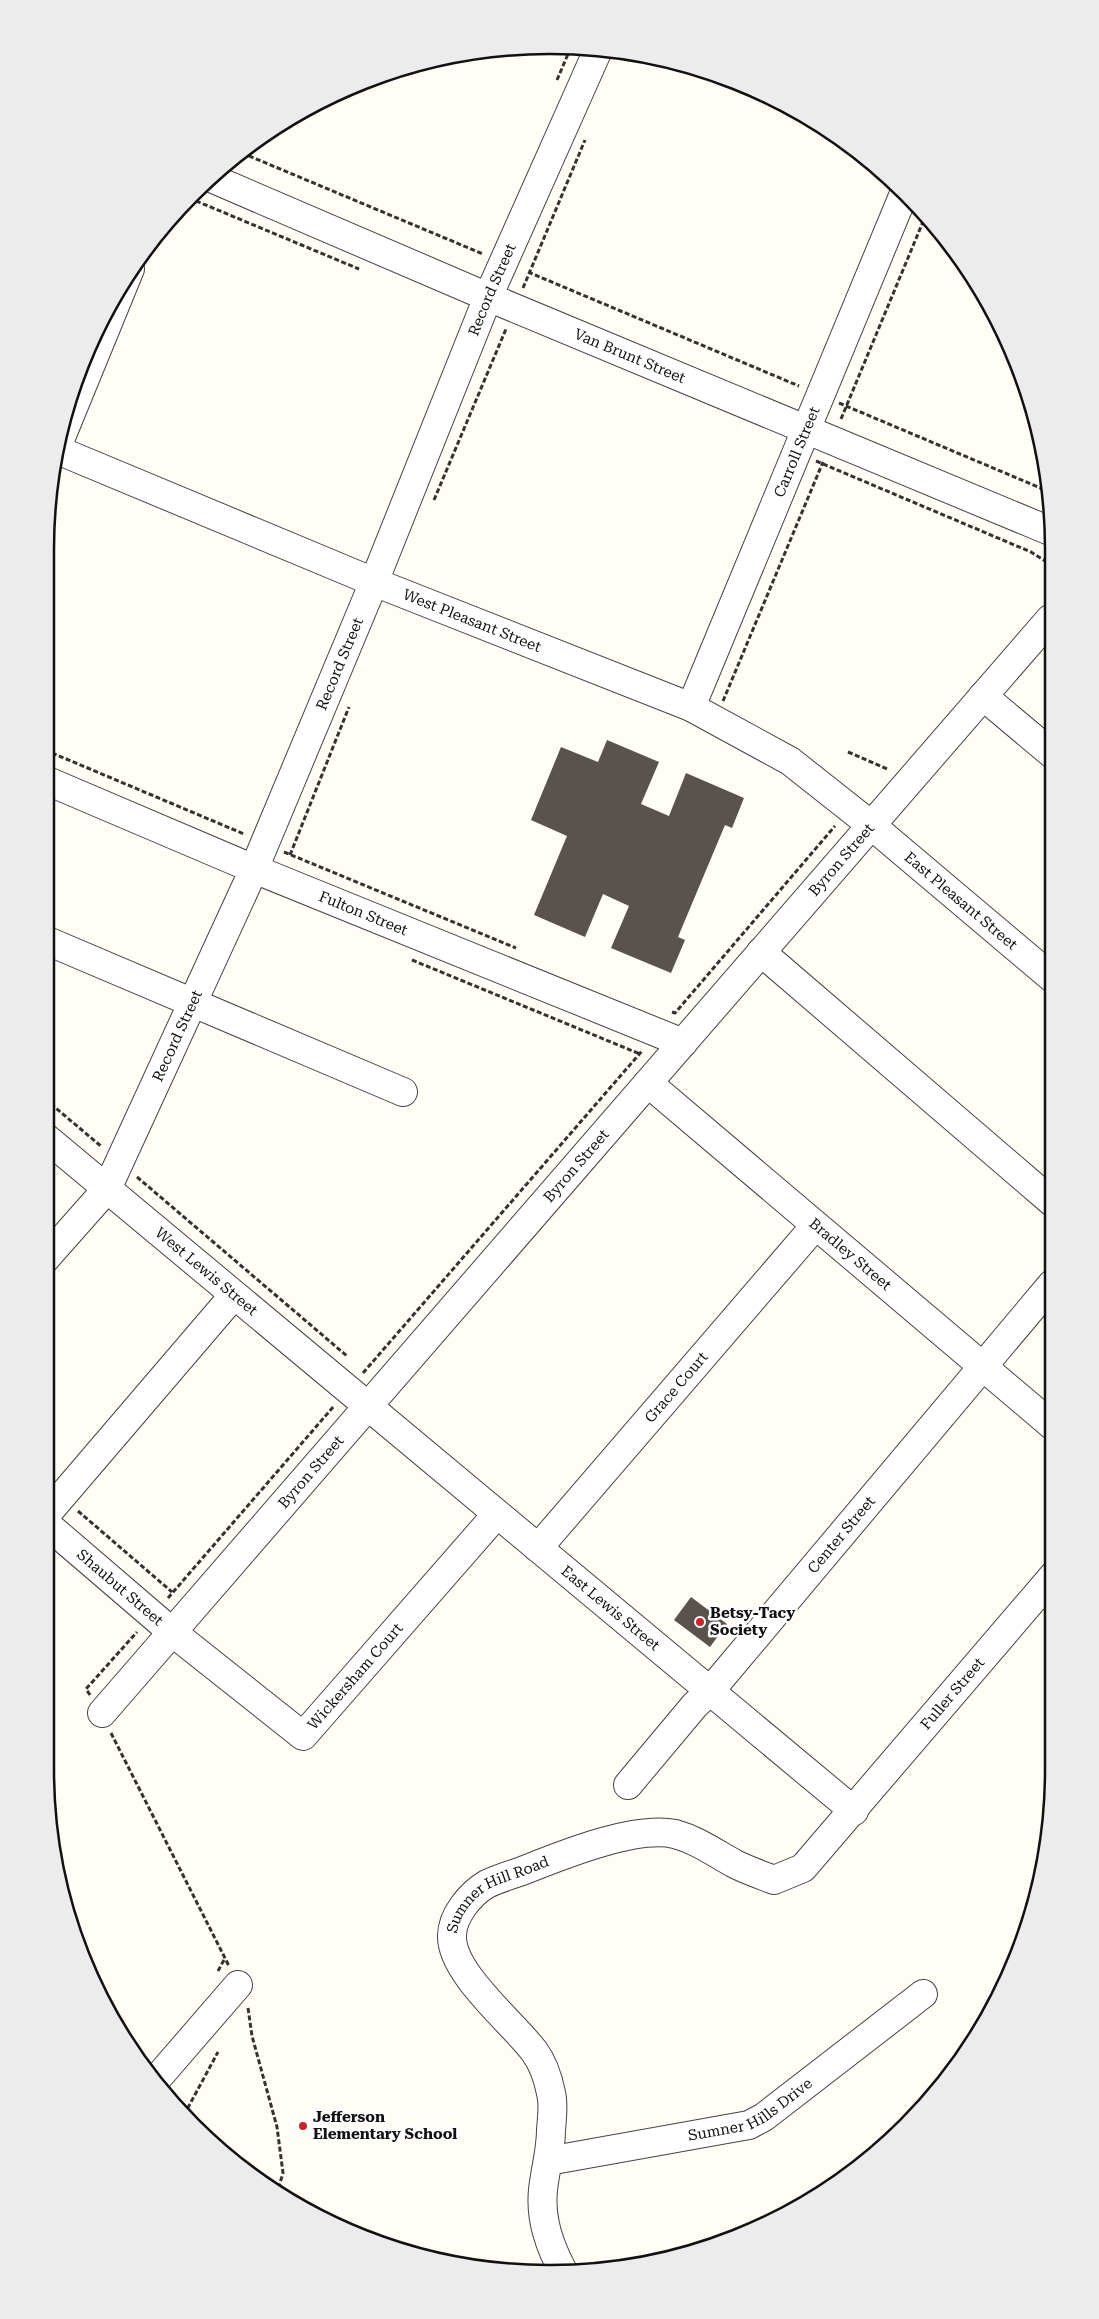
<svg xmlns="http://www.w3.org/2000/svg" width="1099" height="2319" viewBox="0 0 1099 2319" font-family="'Roboto Serif',serif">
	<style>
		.building { fill: #5a524d }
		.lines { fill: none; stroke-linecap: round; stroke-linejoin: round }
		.minor-casing { stroke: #444; stroke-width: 30 }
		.path { stroke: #333; stroke-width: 3; stroke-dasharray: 5 2.5; stroke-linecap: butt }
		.minor { stroke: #fff; stroke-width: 28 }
		.poi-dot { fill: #c4262e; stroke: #fff; stroke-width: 2 }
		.labels { text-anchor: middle; stroke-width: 5; stroke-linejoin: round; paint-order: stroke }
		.street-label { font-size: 15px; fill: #111; stroke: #fff }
		.poi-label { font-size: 15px; font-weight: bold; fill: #111; stroke: #fff; text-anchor: start }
		.rim { fill: none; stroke: #111; stroke-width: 2.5 }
	</style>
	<rect width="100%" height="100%" fill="#fffdf5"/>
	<path class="building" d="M607,740L659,762L641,804L669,816L686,773L744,798L732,828L725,825L678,937L685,940L671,973L611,948L629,906L603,894L585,937L534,915L567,836L531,820L561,747L598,762Z
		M691,1597L727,1624L710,1647L674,1620Z"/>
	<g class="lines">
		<defs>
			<g id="minor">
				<path id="s1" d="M211,178L488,297L1050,531"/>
				<path id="s2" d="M55,449L374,582L691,707L790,761L871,825L1051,977"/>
				<path d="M55,452L130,269"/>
				<path d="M983,696L1051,753"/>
				<path id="s3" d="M691,707L903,196"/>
				<path id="s4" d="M45,780L254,869L683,1043"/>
				<path d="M45,940L403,1092"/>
				<path d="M761,952L1052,1202"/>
				<path id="s5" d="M648,1083L1053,1426"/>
				<path id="s6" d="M45,1137L854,1811"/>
				<path id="s7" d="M45,1259L107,1189L254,869L374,582L488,297L598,50"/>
				<path d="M45,1516L234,1295"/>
				<path id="s8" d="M45,1523L172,1632L303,1736L497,1514"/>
				<path id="s9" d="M538,1548L815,1226"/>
				<path id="s10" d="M102,1713L1050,619"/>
				<path id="s11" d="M628,1785L695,1705L710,1691L1052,1284"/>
				<path d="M155,2081L238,1985"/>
				<path id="s12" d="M548,2161L749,2125L764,2117L923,1994"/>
				<path id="s13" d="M564,2273C550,2247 540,2220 543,2190C545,2170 551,2151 551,2130C552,2118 554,2104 551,2093C548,2078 543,2063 534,2051C513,2023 451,1973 452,1936C452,1916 470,1894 487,1884C497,1879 510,1875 522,1871C560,1856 635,1825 675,1834C697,1840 715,1853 735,1864C747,1870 761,1875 774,1880L803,1868L1053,1576"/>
			</g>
		</defs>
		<use href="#minor" class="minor-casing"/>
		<path class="path" d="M557,80L571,47
			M741,83L743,84
			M242,153L483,254
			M189,198L359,269
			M528,272L799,386
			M523,288L585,140
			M839,403L1050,492
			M841,419L925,217
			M816,461L1031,552L1050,564
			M434,500L506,329
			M723,701L823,462
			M45,750L244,834
			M848,752L887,769
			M284,852L516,948
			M290,855L349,707
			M412,960L640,1054
			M672,1012L675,1013L835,826
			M45,1099L102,1147
			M137,1177L347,1356
			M363,1373L642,1051
			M78,1511L172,1592
			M168,1598L334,1406
			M90,1695L86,1689L137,1632
			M111,1733L229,1966
			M218,1971L225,1958
			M248,2008L252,2036L277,2127L283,2173L277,2193
			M184,2115L218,2052"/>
		<use href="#minor" class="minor"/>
	</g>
	<g class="poi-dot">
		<circle cx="700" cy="1622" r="5"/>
		<circle cx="303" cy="2126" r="5"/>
	</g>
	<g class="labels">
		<g class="street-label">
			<text dy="5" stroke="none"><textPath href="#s7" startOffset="1072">Record Street</textPath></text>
			<text dy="5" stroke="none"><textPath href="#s1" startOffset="455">Van Brunt Street</textPath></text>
			<text dy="5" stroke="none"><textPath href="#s3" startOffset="276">Carroll Street</textPath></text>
			<text dy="5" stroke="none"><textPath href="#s2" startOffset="451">West Pleasant Street</textPath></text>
			<text dy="5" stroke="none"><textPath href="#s7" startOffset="668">Record Street</textPath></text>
			<text dy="5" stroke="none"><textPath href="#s10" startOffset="1129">Byron Street</textPath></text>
			<text dy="5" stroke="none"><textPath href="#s2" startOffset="1020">East Pleasant Street</textPath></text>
			<text dy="5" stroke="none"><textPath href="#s4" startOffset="345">Fulton Street</textPath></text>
			<text dy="5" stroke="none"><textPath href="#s7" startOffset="262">Record Street</textPath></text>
			<text dy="5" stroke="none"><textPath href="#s10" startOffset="724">Byron Street</textPath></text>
			<text dy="5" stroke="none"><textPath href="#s5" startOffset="265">Bradley Street</textPath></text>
			<text dy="5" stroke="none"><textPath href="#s6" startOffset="210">West Lewis Street</textPath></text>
			<text dy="5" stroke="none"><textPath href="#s9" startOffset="212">Grace Court</textPath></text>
			<text dy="5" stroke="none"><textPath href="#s10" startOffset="319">Byron Street</textPath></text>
			<text dy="5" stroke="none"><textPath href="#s11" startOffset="329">Center Street</textPath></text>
			<text dy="5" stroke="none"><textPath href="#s8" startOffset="99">Shaubut Street</textPath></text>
			<text dy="5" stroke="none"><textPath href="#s6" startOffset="736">East Lewis Street</textPath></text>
			<text dy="5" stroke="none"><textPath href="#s8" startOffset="414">Wickersham Court</textPath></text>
			<text dy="5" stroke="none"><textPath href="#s13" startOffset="1006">Fuller Street</textPath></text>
			<text dy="5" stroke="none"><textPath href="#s13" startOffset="441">Sumner Hill Road</textPath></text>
			<text dy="5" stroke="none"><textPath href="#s12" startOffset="211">Sumner Hills Drive</textPath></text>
		</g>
		<g class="poi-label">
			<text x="710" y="1618">Betsy-Tacy<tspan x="710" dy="17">Society</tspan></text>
			<text x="313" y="2122">Jefferson<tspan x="313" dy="17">Elementary School</tspan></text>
		</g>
	</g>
	<path d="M0 0H1099V2319H0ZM549 54H550A495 495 0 0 1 1045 549V1770A495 495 0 0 1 550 2265H549A495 495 0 0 1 54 1770V549A495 495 0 0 1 549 54Z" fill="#ececec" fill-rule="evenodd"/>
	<path class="rim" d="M549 54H550A495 495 0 0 1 1045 549V1770A495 495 0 0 1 550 2265H549A495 495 0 0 1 54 1770V549A495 495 0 0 1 549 54Z"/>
</svg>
